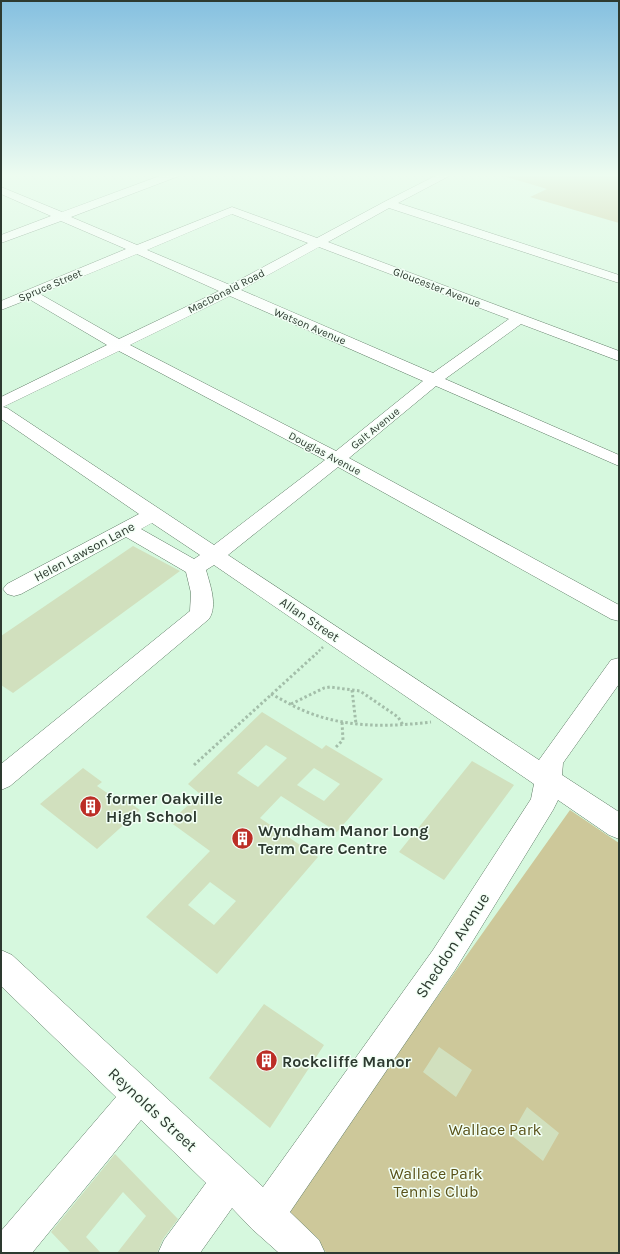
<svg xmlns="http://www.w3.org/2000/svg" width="620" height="1254" viewBox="0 0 620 1254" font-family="Karla,sans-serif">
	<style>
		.green { fill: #cdc89a }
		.building { fill: #d1e0be; fill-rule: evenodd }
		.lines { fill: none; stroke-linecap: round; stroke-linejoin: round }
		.minor-casing { stroke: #5d7a64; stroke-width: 1 }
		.path-far1 { stroke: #a3bea9; stroke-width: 2.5; stroke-dasharray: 2 2; stroke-linecap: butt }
		.path { stroke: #a3bea9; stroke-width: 3; stroke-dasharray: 2.5 2.5; stroke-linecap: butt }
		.minor { fill: #fff; fill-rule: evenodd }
		.labels { text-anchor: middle; stroke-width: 3; stroke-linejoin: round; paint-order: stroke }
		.far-street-label { font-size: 11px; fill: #2d3a30; stroke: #f2fff5 }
		.street-label { font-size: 13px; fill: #2d3a30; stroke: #f2fff5 }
		.near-poi-label { font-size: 16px; font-weight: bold; fill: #2d3a30; stroke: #f2fff5; text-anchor: start }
		.near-street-label { font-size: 16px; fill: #2d3a30; stroke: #f2fff5 }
		.near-park-label { font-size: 16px; fill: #595219; stroke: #f2fff5 }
	</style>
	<rect width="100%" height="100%" fill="#d6f8de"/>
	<path class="green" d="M497,174H619V223L530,197L547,189Z
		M570,810L619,843V1253H327L283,1214Z"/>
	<path class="building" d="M133,546L180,571L13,693L1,685V636Z
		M262,712L322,749L326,745L383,779L337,832L281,796L260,818L318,857L217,974L146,917L210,851L170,822L200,794L188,784ZM266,745L287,758L258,787L237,773ZM314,768L340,784L324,801L297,785ZM210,882L236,901L214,925L188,905Z
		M472,761L514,785L444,880L399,852Z
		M83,768L102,782L97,786L116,799L120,796L140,810L97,849L40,804Z
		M264,1004L324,1045L270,1128L209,1078Z
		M439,1047L472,1070L456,1097L423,1072Z
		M527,1107L559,1133L543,1161L511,1135Z
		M115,1154L178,1219L163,1239L157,1253H117L146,1216L123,1192L86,1237L101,1253H71L51,1232Z"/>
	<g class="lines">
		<defs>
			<path id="minor" d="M165,174H180L179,176L71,217L137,245L232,207L317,238L384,202L439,174H453L398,203L619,275V283L389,208L328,242L619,351V361L521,324L445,379L619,455V466L436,386L349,458L619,605V621L611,619L338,467L228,555L539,760L611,660L619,658V684L563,763L562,775L619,812V839L609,835L558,800L553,810L455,970L290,1212L319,1240L325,1253H279L252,1229L232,1208L200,1253H158L164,1240L206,1183L141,1120L32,1253H1V1231L116,1097L1,986V950L12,955L263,1187L433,950L531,799L534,784L214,565L206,570C210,585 218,605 209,619L10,786L1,790V764L190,611L191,593L186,572L126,537L21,594L14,596L7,594L3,589L7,584L139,514L1,419V397L107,345L29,299L1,310V301L126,249L61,221L1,243V235L51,216L1,194V187L62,212ZM232,214L308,243L230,285L147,250ZM319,247L509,319L433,373L241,290ZM137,254L219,291L119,339L40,294ZM230,296L423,381L336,451L130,345ZM119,351L325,460L214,545L7,408L3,407ZM152,523L200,555L194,559L141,529Z"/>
		</defs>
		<use href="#minor" class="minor-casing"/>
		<path class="path-far1" d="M316,654L323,647"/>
		<path class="path" d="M352,690L356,724
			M271,694C283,700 294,707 307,712C347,728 389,727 431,722
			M291,704L324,688L330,687L360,691L398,717L403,725
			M336,747L343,740L342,722
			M194,765L317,653"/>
		<use href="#minor" class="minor"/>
	</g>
	<linearGradient id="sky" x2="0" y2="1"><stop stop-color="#85c0e0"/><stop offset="0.5" stop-color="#edfcf0"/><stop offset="1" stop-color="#edfcf0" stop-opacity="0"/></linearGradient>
	<rect width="620" height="350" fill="url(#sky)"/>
	<defs>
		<symbol id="building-disc" viewBox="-11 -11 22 22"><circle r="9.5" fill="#bc2e26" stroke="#f2fff5"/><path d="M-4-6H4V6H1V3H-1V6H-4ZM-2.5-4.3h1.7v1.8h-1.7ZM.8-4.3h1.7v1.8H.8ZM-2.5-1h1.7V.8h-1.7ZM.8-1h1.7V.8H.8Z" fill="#fff"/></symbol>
	</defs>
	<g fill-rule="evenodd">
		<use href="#building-disc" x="78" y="794" width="25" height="25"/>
		<use href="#building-disc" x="230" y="826" width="25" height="25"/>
		<use href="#building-disc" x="254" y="1048" width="25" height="25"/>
	</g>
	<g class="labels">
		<g class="far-street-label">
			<text transform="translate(50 285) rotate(-23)" y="4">Spruce Street</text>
			<text transform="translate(437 287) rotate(21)" y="4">Gloucester Avenue</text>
			<text transform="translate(226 291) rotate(-27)" y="4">MacDonald Road</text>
			<text transform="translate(310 326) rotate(23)" y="4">Watson Avenue</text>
			<text transform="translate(375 428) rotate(-39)" y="4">Galt Avenue</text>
			<text transform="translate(325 453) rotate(28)" y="4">Douglas Avenue</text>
		</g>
		<g class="street-label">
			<text transform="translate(84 551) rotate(-28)" y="5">Helen Lawson Lane</text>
			<text transform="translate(310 619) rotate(34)" y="5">Allan Street</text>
		</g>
		<g class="near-poi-label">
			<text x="106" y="804">former Oakville<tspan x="106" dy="18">High School</tspan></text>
			<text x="258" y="836">Wyndham Manor Long<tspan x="258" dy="18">Term Care Centre</tspan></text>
			<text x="282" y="1067">Rockcliffe Manor</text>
		</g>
		<g class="near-street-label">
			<text transform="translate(452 945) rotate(-57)" y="6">Sheddon Avenue</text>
			<text transform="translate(153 1109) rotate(43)" y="6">Reynolds Street</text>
		</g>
		<g class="near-park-label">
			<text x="495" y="1135">Wallace Park</text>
			<text x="436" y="1179">Wallace Park<tspan x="436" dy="18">Tennis Club</tspan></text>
		</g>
	</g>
	<rect width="620" height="1254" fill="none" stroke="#2d3a30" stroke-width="4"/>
</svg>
